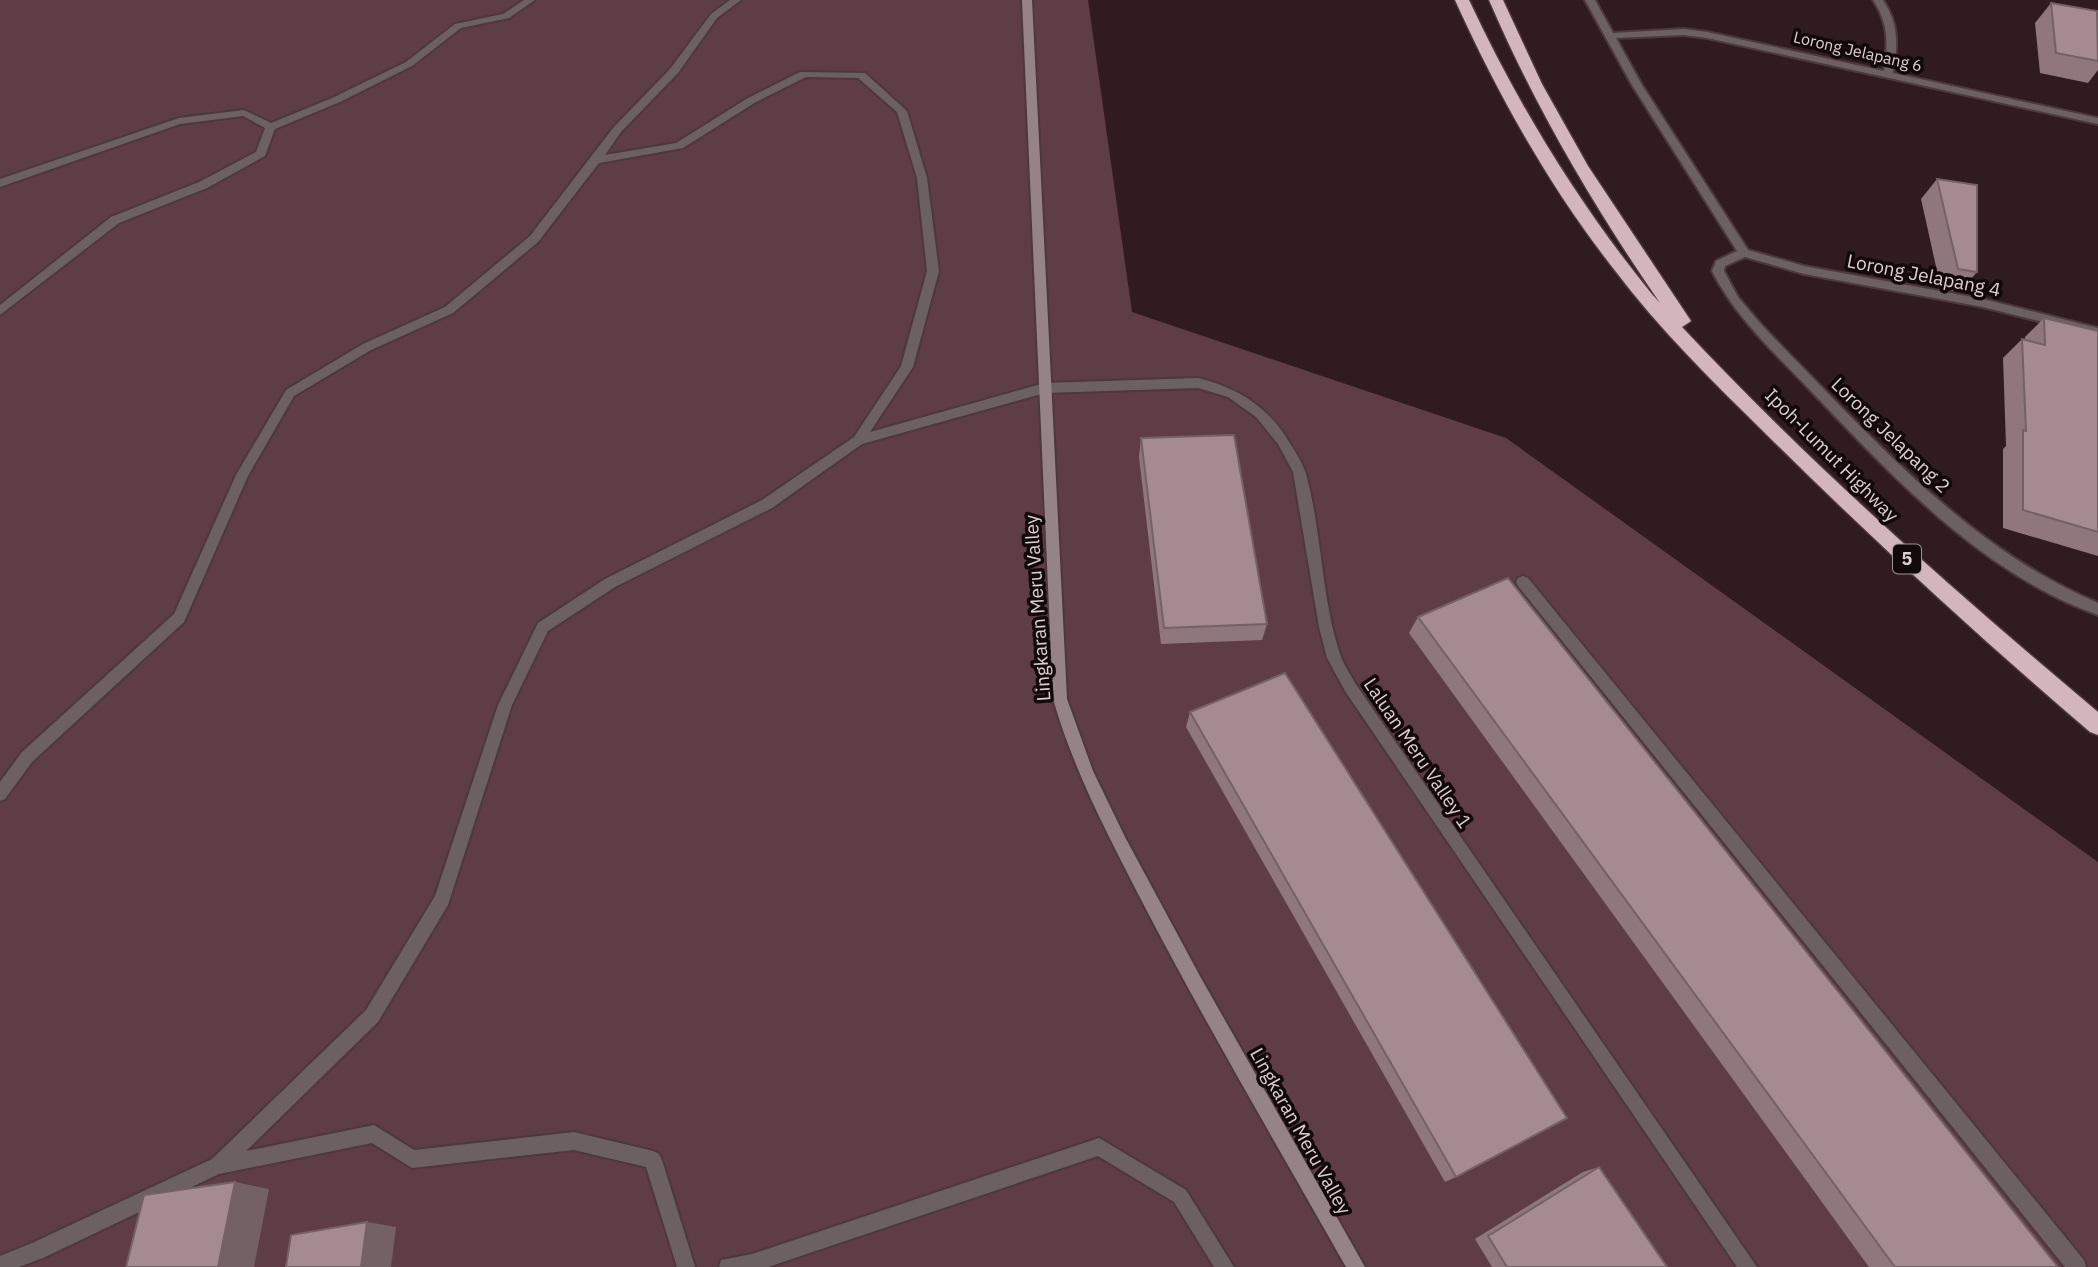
<svg xmlns="http://www.w3.org/2000/svg" width="2098" height="1267" viewBox="0 0 2098 1267" font-family="'IBM Plex Sans',sans-serif">
	<style>
		.green { fill: #5f3d47 }
		.lines { fill: none; stroke-linecap: round; stroke-linejoin: round }
		.lane-casing { stroke: #4c383d; stroke-width: 4 }
		.street-casing { stroke: #4c383d; stroke-width: 4 }
		.secondary-casing { stroke: #4c383d; stroke-width: 4 }
		.highway-casing { stroke: #4c383d; stroke-width: 3 }
		.lane { fill: #6c6063; fill-rule: evenodd }
		.street { fill: #6c6063; fill-rule: evenodd }
		.secondary { fill: #958387; fill-rule: evenodd }
		.highway { fill: #d3b6bd; fill-rule: evenodd }
		.wall { fill: #8f777d }
		.shaded-wall { fill: #746166 }
		.building { fill: #a68a91; stroke: #746166; stroke-width: 2 }
		.labels { text-anchor: middle; stroke-width: 7; stroke-linejoin: round; paint-order: stroke }
		.far-street-label { font-size: 16px; fill: #decfd3; stroke: #12090b }
		.shield { fill: #12090b; stroke: #a19497; stroke-width: 2 }
		.shield-label { font-size: 18px; font-weight: bold; fill: #decfd3 }
		.street-label { font-size: 19px; fill: #decfd3; stroke: #12090b }
	</style>
	<rect width="100%" height="100%" fill="#301b21"/>
	<path class="green" d="M0,0H1088L1132,312L1506,438L2098,862V1267H0Z"/>
	<g class="lines">
		<defs>
			<path id="lane" d="M524,0H535L509,18L461,28L412,66L340,102L275,129L265,156L207,188L119,223L0,315V305L111,217L199,182L256,152L265,128L243,116L180,124L0,187V179L179,118L244,110L271,123L332,98L406,62L455,24L503,14Z
				M730,0H741L717,18L678,73L621,132L605,155L676,143L748,98L800,72L865,73L907,111L927,178L939,271L913,367L870,432L1045,383L1051,388L1045,393L862,444L772,508L615,587L548,631L512,705L448,905L378,1022L246,1151L374,1125L414,1150L574,1132L653,1151L659,1154L662,1160L695,1267H677L646,1167L574,1150L412,1168L372,1143L219,1174L43,1258L19,1267H0V1256L32,1243L212,1159L366,1010L435,896L498,705L538,623L605,579L762,500L854,437L901,366L927,271L917,178L897,112L858,78L806,77L756,102L683,148L599,163L538,242L453,313L371,350L294,396L248,476L184,622L32,762L5,799L0,801V782L22,752L174,614L236,475L286,390L363,344L445,307L530,236L613,128L670,69L711,14Z
				M1523,576L1528,578L2084,1260L2086,1267H2065L1518,586L1516,582L1518,578Z
				M1099,1138L1186,1190L1234,1267H1214L1174,1202L1098,1156L768,1267H719L721,1260L752,1254Z"/>
			<path id="street" d="M1585,0H1595L1613,33L1684,29L1707,32L1884,71C1888,43 1889,24 1873,0H1883C1899,24 1898,45 1893,73L2098,118V124L1707,38L1684,35L1616,38L1642,85L1748,250L1804,266L1983,299L2098,328V336L1983,307L1804,274L1745,257L1725,266L1724,271L1738,297L1759,322C1786,351 1814,379 1841,407C1917,484 1996,560 2098,603V615C1982,574 1893,477 1810,390C1774,352 1736,318 1712,271L1716,261L1737,251L1632,85Z
				M1198,378C1239,388 1270,408 1291,445C1297,454 1303,464 1306,474C1322,532 1321,596 1340,654C1343,664 1350,673 1355,683L1757,1267H1737L1345,691L1327,658L1319,627L1293,472L1278,444L1256,417L1228,397L1198,388L1045,393L1039,388L1045,383Z"/>
			<path id="secondary" d="M1022,0H1032L1067,699L1093,771L1125,837L1201,978L1365,1267H1346C1279,1149 1211,1033 1148,913C1112,843 1075,775 1053,699Z"/>
			<path id="highway" d="M1455,0H1469C1518,105 1578,203 1651,293L1660,303C1594,207 1535,107 1489,0H1503L1542,84L1588,166L1691,321L1682,327C1811,465 1954,591 2098,712V735L2090,732C1979,637 1871,538 1767,435C1713,382 1659,329 1613,268C1549,186 1498,95 1455,0Z"/>
		</defs>
		<use href="#lane" class="lane-casing"/>
		<use href="#street" class="street-casing"/>
		<use href="#secondary" class="secondary-casing"/>
		<use href="#highway" class="highway-casing"/>
		<use href="#lane" class="lane"/>
		<use href="#street" class="street"/>
		<use href="#secondary" class="secondary"/>
		<use href="#highway" class="highway"/>
	</g>
	<path class="wall" d="M2051,3L2098,16V70L2088,83L2040,73L2035,23Z
		M1937,179L1977,272L1960,292L1941,289L1921,199Z
		M2044,318L2098,331V556L2003,528V449L2006,446L2003,358L2022,339L2025,340V337Z
		M1141,438L1267,624L1262,640L1161,644L1139,457Z
		M1418,617L2058,1267H1869L1409,633Z
		M1190,712L1456,1177L1445,1182L1186,727Z
		M1599,1167L1667,1267H1492L1475,1239L1583,1172Z"/>
	<path class="shaded-wall" d="M235,1182L269,1189L254,1267H218Z
		M367,1222L396,1227L391,1267H361Z"/>
	<path class="building" d="M2051,3L2097,11L2098,61L2056,53Z
		M1937,179L1977,185V272L1958,269Z
		M2044,318L2098,331V532L2023,510V430L2026,431L2022,339L2045,345Z
		M1234,435L1267,624L1164,628L1141,438Z
		M1508,578L2058,1267H1895L1418,617Z
		M1285,673L1567,1118L1456,1177L1190,712Z
		M1599,1167L1667,1267H1507L1488,1236Z
		M235,1182L218,1267H126L144,1195Z
		M367,1222L361,1267H286L291,1235Z"/>
	<g class="labels">
		<g class="far-street-label">
			<text transform="translate(1858 51) rotate(13)" y="6">Lorong Jelapang 6</text>
		</g>
		<rect class="shield" x="1893" y="544.5" width="28" height="29" rx="5"/>
		<g class="shield-label">
			<text x="1907" y="565">5</text>
		</g>
		<g class="street-label">
			<text transform="translate(1924 275) rotate(11)" y="7">Lorong Jelapang 4</text>
			<text transform="translate(1891 435) rotate(44)" y="7">Lorong Jelapang 2</text>
			<text transform="translate(1832 455) rotate(45)" y="7">Ipoh-Lumut Highway</text>
			<text transform="translate(1037 608) rotate(-94)" y="7">Lingkaran Meru Valley</text>
			<text transform="translate(1418 753) rotate(56)" y="7">Laluan Meru Valley 1</text>
			<text transform="translate(1301 1131) rotate(61)" y="7">Lingkaran Meru Valley</text>
		</g>
	</g>
</svg>
